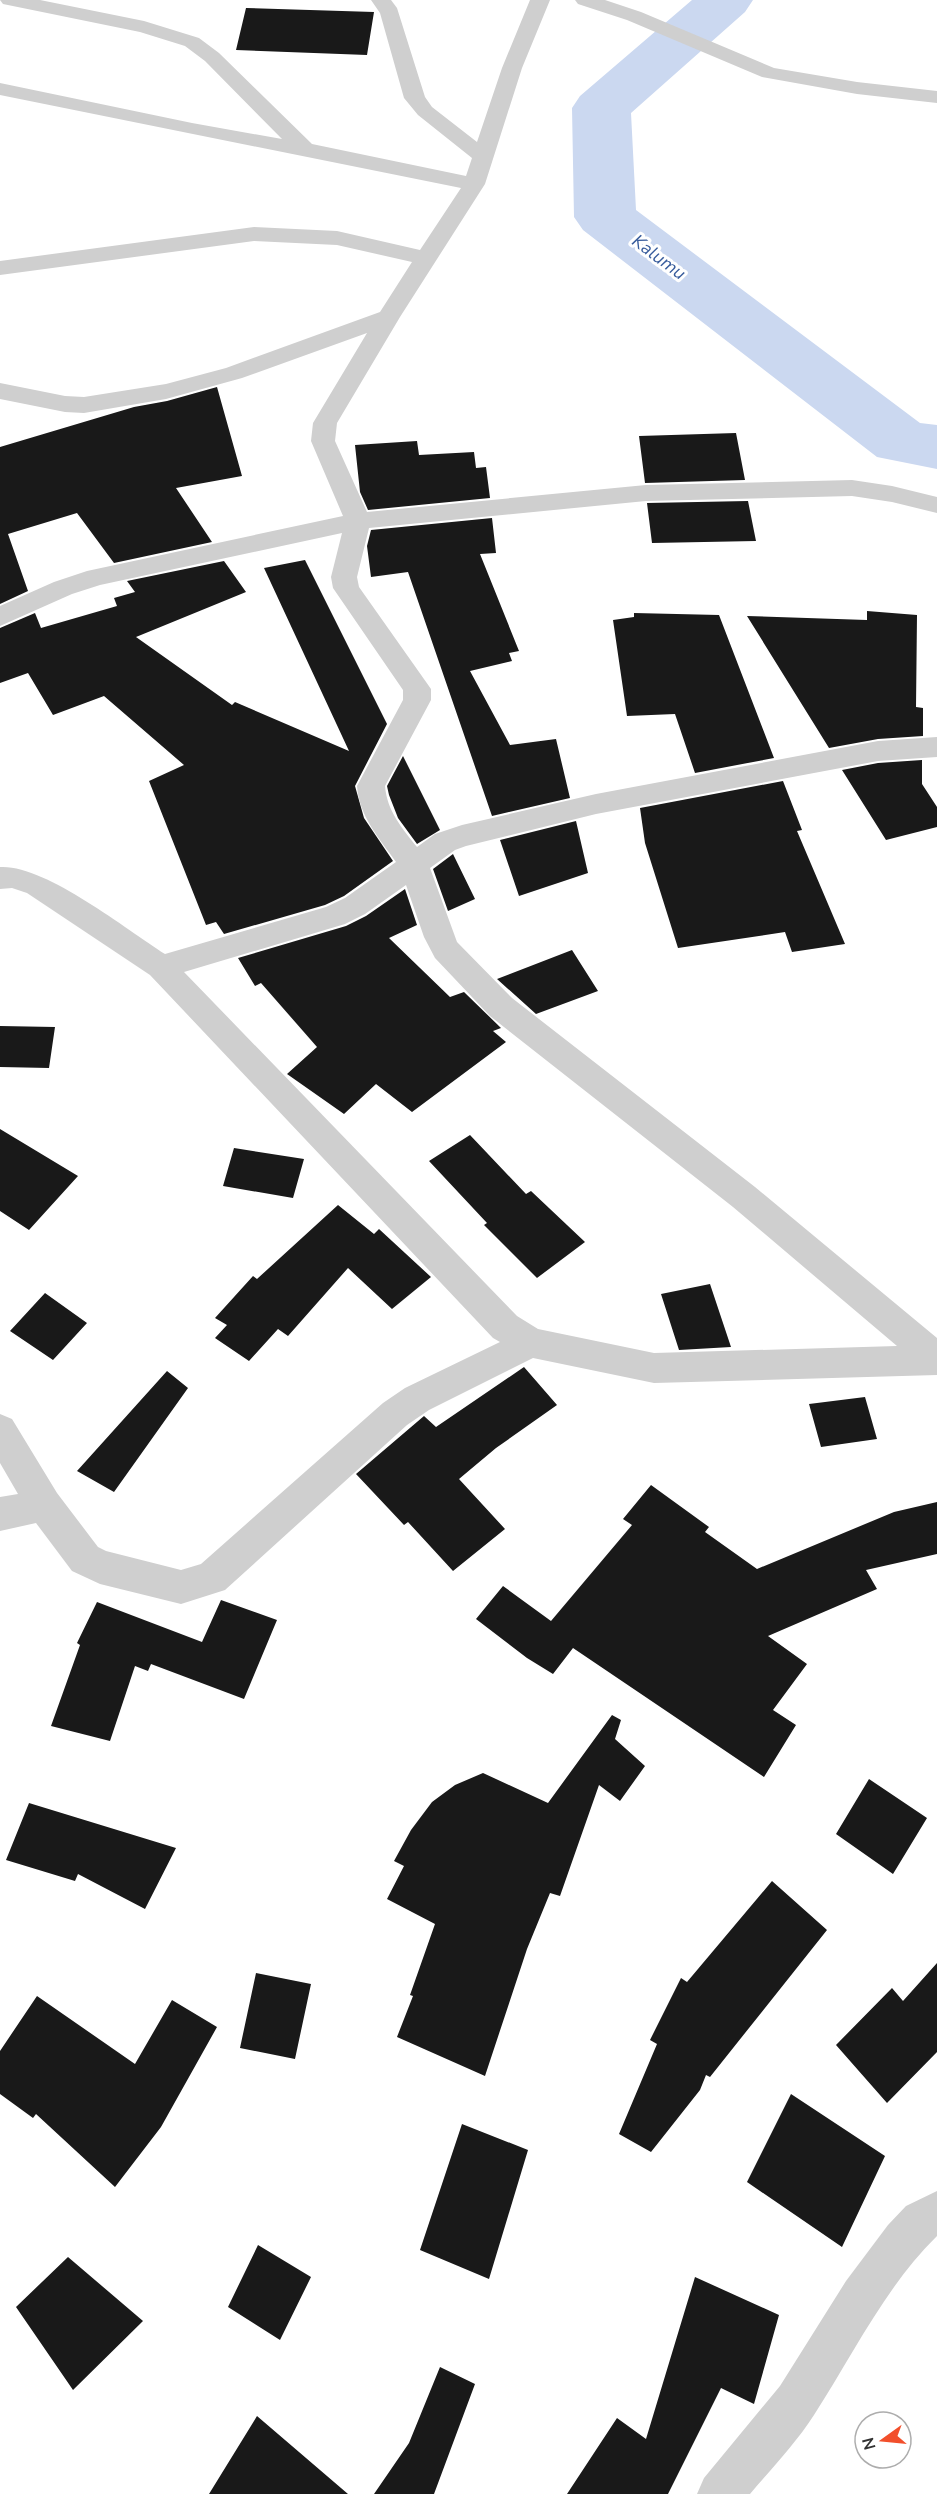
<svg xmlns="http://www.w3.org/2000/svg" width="937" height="2494" viewBox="0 0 937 2494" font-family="'Nunito Sans',sans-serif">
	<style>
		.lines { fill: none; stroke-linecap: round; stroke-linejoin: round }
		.river { fill: #cbd8f0; fill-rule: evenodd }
		.building { fill: #191919 }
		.minor { fill: #cfcfcf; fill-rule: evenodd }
		.labels { text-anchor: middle; stroke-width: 6; stroke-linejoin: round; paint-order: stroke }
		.far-water-label { font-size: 18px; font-style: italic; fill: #385c9c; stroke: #fff }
	</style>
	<rect width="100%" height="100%" fill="#fff"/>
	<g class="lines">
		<path class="river" d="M692,0H753L745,12L631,113L636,210L920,423L937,425V469L877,457L583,230L574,217L572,108L580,96Z"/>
	</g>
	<path class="building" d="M246,8L374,12L367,55L236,50Z
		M217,387L242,476L176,488L212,542L114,563L77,513L8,534L28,591L0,604V447L134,407L167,401Z
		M736,433L745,480L645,483L639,436Z
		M417,441L419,455L474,452L476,468L486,467L490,498L368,510L360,492L355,445Z
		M748,501L756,541L652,543L647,503Z
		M492,518L496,553L480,554L519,651L509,653L512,661L470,671L510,745L556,739L570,798L492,816L408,572L371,577L367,546L371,530Z
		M305,560L387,724L355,786L364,818L393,861L344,896L325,905L224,934L216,922L206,925L149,781L184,765L104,696L53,715L28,673L0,683V628L35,613L41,628L117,606L114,598L135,592L127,581L224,561L246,592L136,637L232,705L235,702L349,751L264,568Z
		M867,611L917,615L916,707L923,708V736L878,739L829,748L747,616L867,620Z
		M634,613L719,615L774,758L695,773L675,714L627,716L613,620L634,617Z
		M403,756L440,830L417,844L398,818L389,795L387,786Z
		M922,760V784L937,807V827L886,840L842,770L878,763Z
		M783,781L802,830L797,831L845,944L792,952L785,932L678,948L645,843L640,808Z
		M576,821L588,873L519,896L500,840Z
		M453,854L475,899L448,911L433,869Z
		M405,889L417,925L389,938L450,997L464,992L501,1028L493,1031L506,1042L412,1112L376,1084L344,1114L287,1074L317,1047L261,983L255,986L238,958L346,926L366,916Z
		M572,950L598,991L536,1014L497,979Z
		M0,1026L55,1027L49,1068L0,1067Z
		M0,1129L78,1176L29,1230L0,1211Z
		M470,1135L526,1194L531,1191L585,1242L537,1278L484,1225L487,1223L429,1161Z
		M234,1148L304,1159L293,1198L223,1186Z
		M338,1205L374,1234L379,1229L431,1277L392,1309L348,1268L288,1336L278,1329L249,1361L215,1338L227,1325L215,1318L253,1276L257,1279Z
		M710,1284L731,1347L679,1350L661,1294Z
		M45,1293L87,1323L53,1360L10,1331Z
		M524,1367L557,1405L496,1448L459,1479L505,1529L453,1571L408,1522L404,1525L356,1474L424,1416L436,1427Z
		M167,1371L188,1388L114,1492L77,1471Z
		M865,1397L877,1439L821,1447L809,1404Z
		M651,1485L709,1527L705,1532L757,1569L894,1512L937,1502V1554L866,1570L877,1589L768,1636L807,1664L773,1710L796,1725L764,1777L573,1648L553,1674L527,1658L476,1619L503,1586L551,1621L632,1525L623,1519Z
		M221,1600L277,1620L244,1699L151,1664L148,1671L135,1666L110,1741L51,1726L80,1645L77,1643L97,1602L202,1642Z
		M612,1715L621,1720L615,1739L645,1766L620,1801L599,1785L560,1896L550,1893L527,1949L485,2076L397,2037L413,1996L410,1995L435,1924L387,1899L404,1866L394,1861L411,1830L432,1802L455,1785L483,1773L548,1803Z
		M869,1779L927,1818L893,1874L836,1834Z
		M29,1803L176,1848L145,1909L78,1874L75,1881L6,1860Z
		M772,1881L827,1930L710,2077L706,2075L700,2090L651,2152L619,2134L657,2044L650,2040L681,1978L687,1982Z
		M937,1963V2052L887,2103L836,2045L892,1988L903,2001Z
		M256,1973L311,1984L295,2059L240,2048Z
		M37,1996L135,2064L172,2000L217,2027L161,2127L115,2187L36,2114L33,2118L0,2094V2051Z
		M791,2094L885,2156L842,2247L747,2182Z
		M462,2124L528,2150L489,2279L420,2250Z
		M258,2245L311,2277L280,2340L228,2307Z
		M68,2257L143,2321L73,2390L16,2307Z
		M695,2277L779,2315L754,2404L721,2388L668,2494H567L617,2418L646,2439Z
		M440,2367L475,2384L434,2494H374L409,2443Z
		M257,2416L348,2494H209Z"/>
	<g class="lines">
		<path class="minor" d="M0,0H40L144,21L199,38L219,53L312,144L466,176L472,158L418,115L404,98L380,13L371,0H391L397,8L425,97L432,107L477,142L502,68L530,0H550L522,68L485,184L400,317L337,423L335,441L367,512L646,485L852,480L892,486L937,497V513L892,502L852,496L646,501L369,528L357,577L359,587L431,689V700L385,786C387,811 402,828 417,847L435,834L462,825L596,794L878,741L937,737V757L878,761L596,814L466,846L455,850L430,868L457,942L512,998L755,1187L937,1338V1375L654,1383L533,1358L429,1410L407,1425L225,1590L181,1604L100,1584L72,1571L36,1523L0,1531V1497L18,1494L0,1463V1414L12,1419L57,1493L98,1547L106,1551L181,1570L201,1564L383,1403L405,1388L500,1342L493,1338L150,975L27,893L12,888L0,889V867C44,864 126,929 165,954L326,907L345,898L396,862C379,838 359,816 357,786L403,700V690L333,588L331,577L342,533L100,585L72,594L0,626V606L54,582L87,571L343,516L311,441L313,423L367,333L242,378L166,399L84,413L65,412L0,399V383L65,396L84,397L166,384L226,368L380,312L412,262L337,245L254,241L0,275V261L254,227L337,231L420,250L461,188L0,95V83L192,123L282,139L205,61L185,46L140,32L3,4ZM406,885L424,937L435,958L490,1016L733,1207L897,1346L654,1353L538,1329L517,1316L184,972L345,924L365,914Z
			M575,0H605L641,12L774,68L857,82L937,91V103L857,94L762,77L627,20L578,4Z
			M937,2191V2236C885,2287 853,2355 814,2415C796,2443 772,2468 750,2494H697L704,2478L780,2386L846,2281L888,2225L906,2206Z"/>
	</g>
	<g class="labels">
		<g class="far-water-label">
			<text transform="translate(659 257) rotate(37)" y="6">Kalumu</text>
		</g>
	</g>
	<g transform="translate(883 2440) rotate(255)"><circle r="28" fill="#ffffff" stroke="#adadad" stroke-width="1.5"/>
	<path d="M0-4.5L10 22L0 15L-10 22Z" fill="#f24f2b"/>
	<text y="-9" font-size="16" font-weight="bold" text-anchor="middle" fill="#323232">N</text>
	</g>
</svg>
